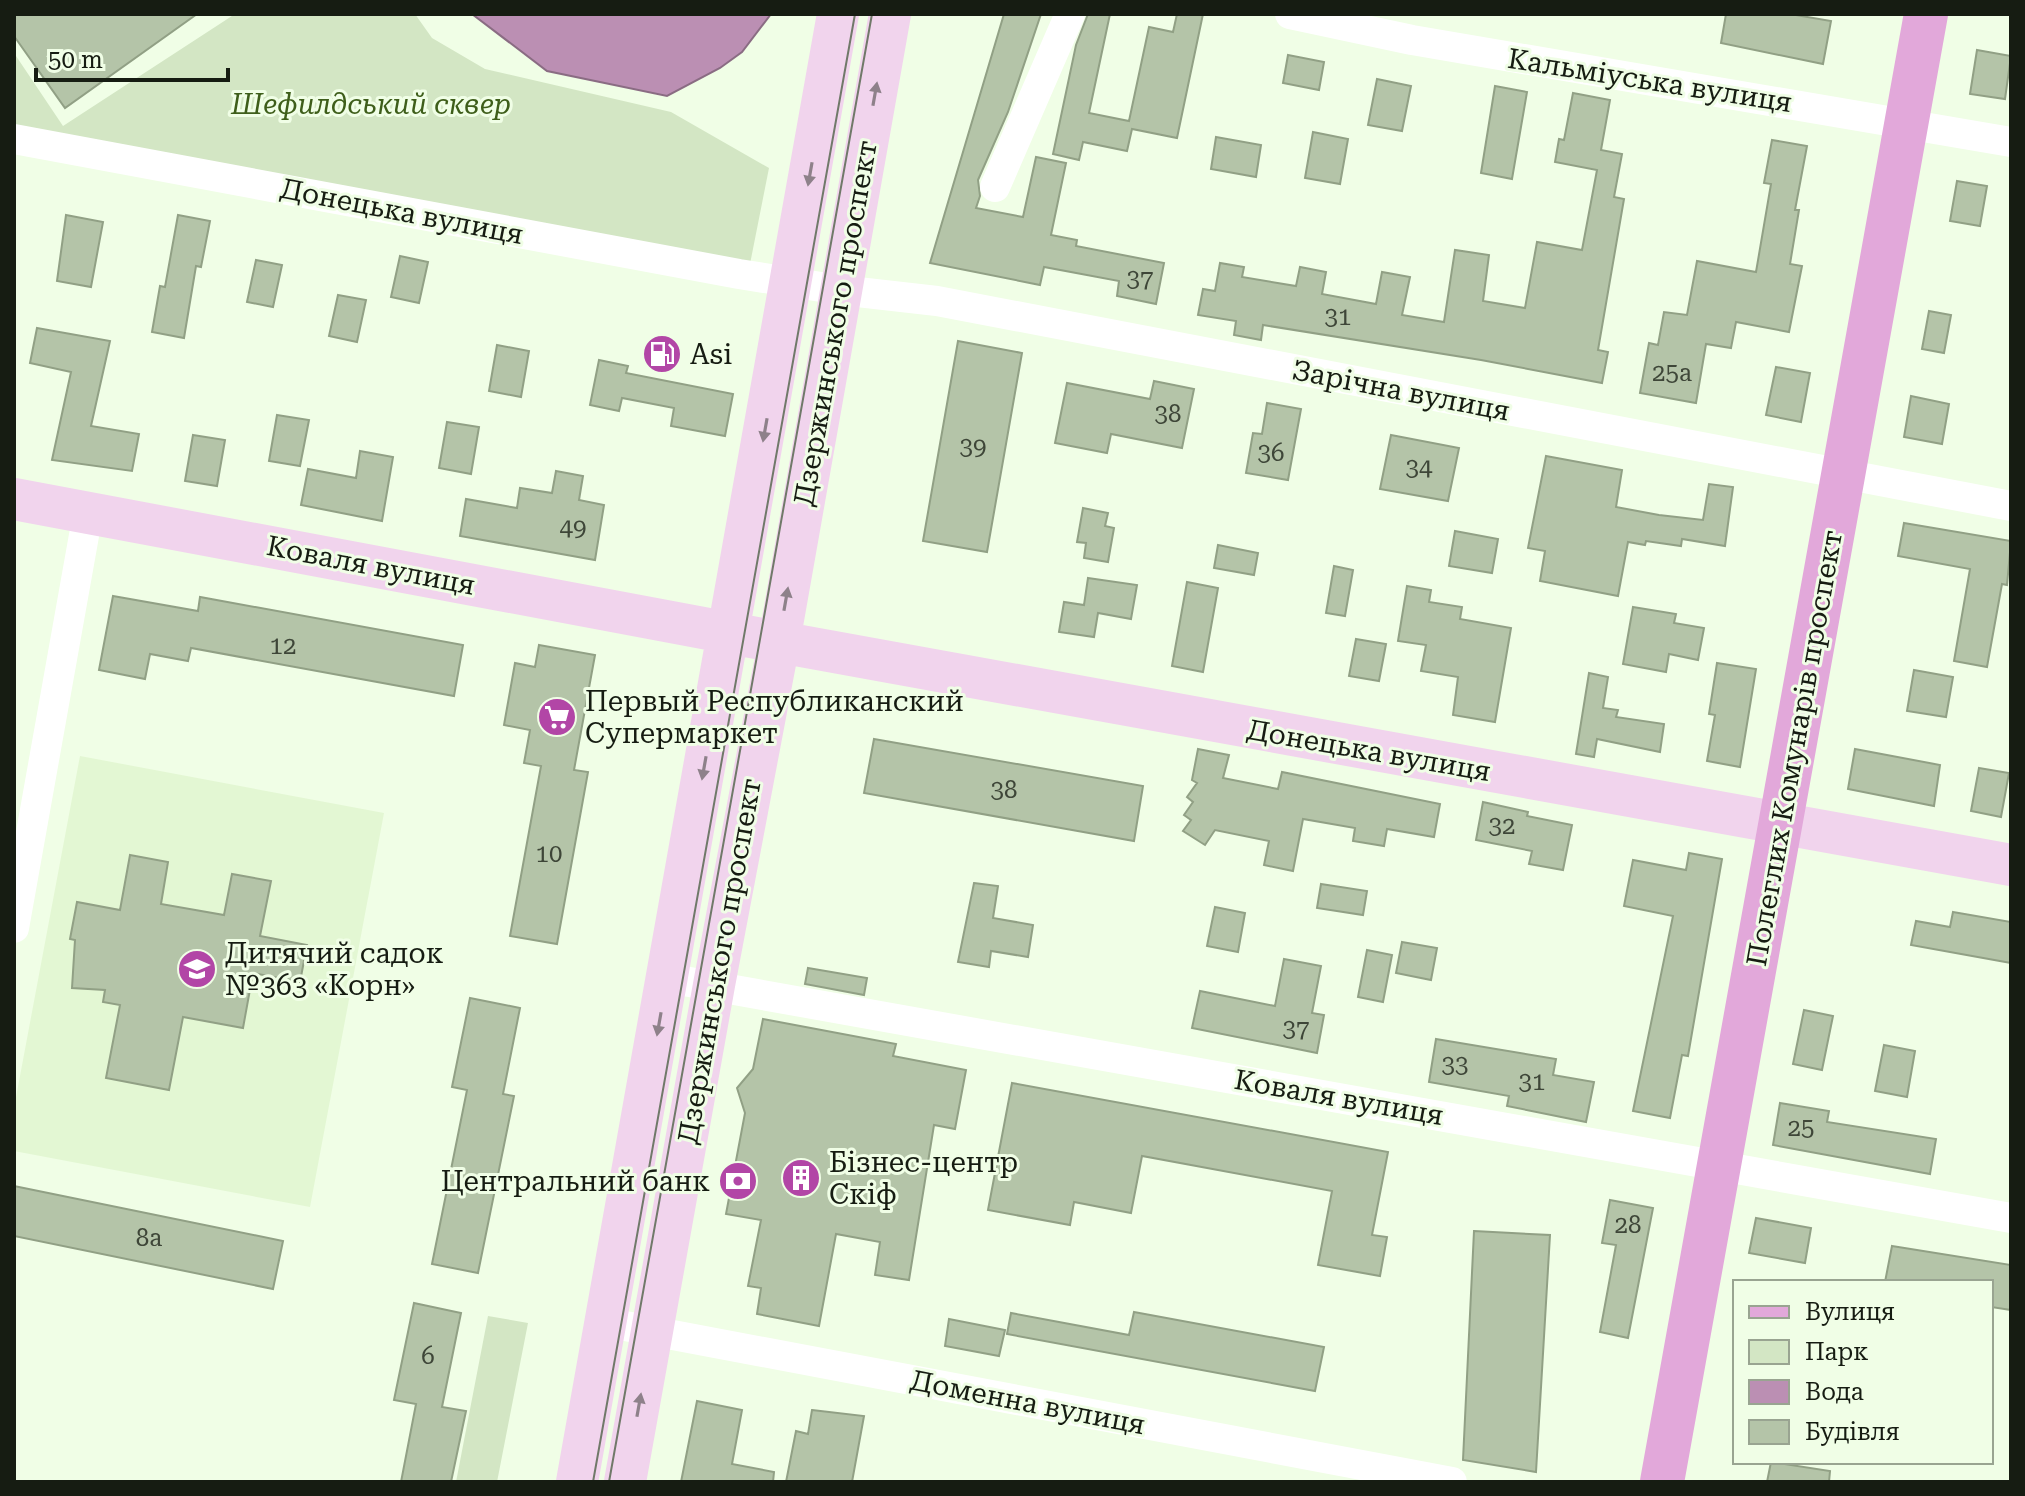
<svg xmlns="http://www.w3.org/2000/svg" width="2025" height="1496" viewBox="0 0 2025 1496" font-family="'Roboto Serif',serif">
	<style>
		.built { fill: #e3f7d3 }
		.green { fill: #d3e6c4 }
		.water { fill: #bb8fb3; stroke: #8a6c83; stroke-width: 2 }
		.building { fill: #b4c4a8; stroke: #91a085; stroke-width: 2 }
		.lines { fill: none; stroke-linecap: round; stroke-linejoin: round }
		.street { stroke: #fff; stroke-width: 30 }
		.secondary { stroke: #f1d4ed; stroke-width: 42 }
		.primary { stroke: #e2a8da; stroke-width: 44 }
		.tram { stroke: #707969; stroke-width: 2 }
		.oneway { fill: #8e818a }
		.labels { text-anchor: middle; stroke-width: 6; stroke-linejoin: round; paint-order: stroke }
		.number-label { font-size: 24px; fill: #3e4638 }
		.street-label { font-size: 28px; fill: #161c12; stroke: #f0fee6 }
		.park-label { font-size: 28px; font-style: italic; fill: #3e5e1a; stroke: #f0fee6 }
		.poi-label { font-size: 28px; fill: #161c12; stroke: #f0fee6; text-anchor: start }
	</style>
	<rect width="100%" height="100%" fill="#f0fee6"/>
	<path class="built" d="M80,756L384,813L310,1207L14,1151V1108Z"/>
	<path class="green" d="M235,14H415L432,38L485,69L671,112L769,168L750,264L14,129V53L63,126Z
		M488,1316L528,1323L497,1482H456Z"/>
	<path class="water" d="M472,14H771L742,52L720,68L667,96L547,71Z"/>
	<path class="building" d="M14,14H197L65,108L14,36Z
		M1004,14H1041L1008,112L978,180L980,196L976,208L1023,217L1036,157L1066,163L1051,235L1077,240L1076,246L1164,263L1156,304L1117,296L1119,281L1044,267L1040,285L930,263Z
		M1088,14H1110L1089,113L1129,121L1149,27L1173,32L1177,14H1203L1177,138L1132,129L1127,151L1083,142L1079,160L1053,154L1076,45Z
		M1726,14H1790L1831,21L1823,64L1721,43Z
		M1977,50L2011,56L2005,99L1970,94Z
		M1288,55L1324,62L1319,90L1283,83Z
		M1377,79L1411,86L1402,131L1368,125Z
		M1495,86L1527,92L1512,179L1481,173Z
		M1573,93L1610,100L1601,150L1622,154L1614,197L1624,199L1598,350L1608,352L1602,383L1481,360L1263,325L1261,340L1234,335L1236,321L1198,315L1203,289L1215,291L1220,263L1244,267L1242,277L1296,286L1300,267L1326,272L1322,294L1376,304L1382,272L1410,277L1402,315L1444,322L1455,250L1489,255L1483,301L1525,308L1537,242L1582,250L1597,170L1555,162L1559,139L1564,140Z
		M1313,132L1348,139L1340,184L1305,178Z
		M1216,137L1261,145L1256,177L1211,169Z
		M1772,140L1807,146L1795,210H1799L1790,264L1802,266L1789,332L1736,322L1731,348L1706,344L1696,403L1640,393L1649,343L1658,345L1664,312L1687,315L1697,261L1756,272L1771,184L1764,183Z
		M1957,181L1987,186L1980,226L1950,221Z
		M66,215L103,222L91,287L57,281Z
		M178,215L210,221L201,267L196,266L184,338L152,332L160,286L165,287Z
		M400,256L428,262L419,303L391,297Z
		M256,260L282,265L273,307L247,302Z
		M338,295L366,300L357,342L329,336Z
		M1929,311L1951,315L1944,353L1922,349Z
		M37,328L110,341L91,426L139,434L132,471L52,460L71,372L30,363Z
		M958,341L1022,353L987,552L923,541Z
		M497,345L529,351L521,397L489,391Z
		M599,360L628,366L626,373L733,394L725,436L671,426L674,408L622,398L619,411L590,405Z
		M1776,367L1810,373L1801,422L1766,415Z
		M1154,381L1194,389L1182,448L1111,434L1107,453L1055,443L1067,383L1150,399Z
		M1911,396L1949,404L1942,444L1904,437Z
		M1267,403L1301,409L1288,480L1246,473L1253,433L1262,434Z
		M277,415L309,420L300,466L269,461Z
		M447,422L479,427L471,474L439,468Z
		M193,435L225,440L217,486L185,481Z
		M1391,435L1459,448L1448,501L1380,489Z
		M360,451L393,457L382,521L301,505L308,469L356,478Z
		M1546,456L1622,470L1616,507L1659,515L1703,520L1709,484L1733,487L1725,546L1682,539L1681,546L1646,541L1645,545L1628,542L1618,596L1540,581L1545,551L1528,548Z
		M556,471L583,476L579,500L604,505L595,560L460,536L466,499L517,508L520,488L552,493Z
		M1083,508L1108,513L1105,526L1114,528L1108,562L1084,558L1086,543L1077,542Z
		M1904,523L2011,541L2007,585L2002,584L1987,667L1954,661L1970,569L1898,556Z
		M1455,531L1498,539L1492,573L1449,566Z
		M1218,545L1258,553L1254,575L1214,568Z
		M1334,566L1353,570L1345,616L1326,613Z
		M1088,578L1137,585L1131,619L1098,613L1094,637L1059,632L1064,602L1084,605Z
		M1187,582L1218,588L1203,672L1172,666Z
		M1407,586L1431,590L1429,602L1462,607L1460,619L1511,628L1495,722L1453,715L1458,677L1421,671L1426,645L1398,641Z
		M113,596L198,611L200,597L463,645L454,696L191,648L188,661L150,654L145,679L99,670Z
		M1633,607L1676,614L1674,623L1704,628L1698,660L1669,654L1666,672L1623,664Z
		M1356,639L1386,644L1379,681L1349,676Z
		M539,645L595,655L574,770L588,772L557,944L510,936L541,766L524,763L530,730L504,725L515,663L535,667Z
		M1717,663L1756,669L1740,767L1707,761L1715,715L1709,714Z
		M1914,670L1953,677L1946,717L1907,711Z
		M1589,673L1608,677L1603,708L1618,710L1616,717L1664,724L1660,752L1597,739L1594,757L1576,754Z
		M874,739L1143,786L1134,841L864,793Z
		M1198,749L1229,755L1223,778L1278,789L1282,772L1440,804L1434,837L1387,829L1384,846L1353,841L1355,828L1303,819L1293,871L1264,865L1269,841L1215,830L1205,845L1183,831L1191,820L1184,815L1193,802L1187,797L1197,783L1192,780Z
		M1855,749L1940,765L1934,806L1848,789Z
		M1979,768L2009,773L2001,817L1971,811Z
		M1483,802L1528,812L1527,816L1572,825L1563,870L1529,864L1532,851L1476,840Z
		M1689,853L1722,859L1688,1056L1682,1055L1670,1118L1633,1111L1673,916L1624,906L1633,860L1686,870Z
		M130,855L168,862L161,904L224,915L232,874L271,881L260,936L307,945L300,982L253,973L243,1028L183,1017L169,1090L106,1078L120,1005L103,1002L105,990L72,988L75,940L70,939L77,902L120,910Z
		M974,883L998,886L993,918L1033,925L1028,957L991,951L989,967L958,962Z
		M1321,884L1367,891L1363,915L1317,908Z
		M1215,907L1245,913L1238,952L1207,946Z
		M1953,912L2011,922V963L1911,945L1916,921L1950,927Z
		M1402,942L1437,948L1431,980L1396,973Z
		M1367,950L1392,955L1383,1002L1358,997Z
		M1284,959L1321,966L1312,1013L1324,1015L1317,1053L1192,1028L1200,991L1275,1006Z
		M808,968L867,978L864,995L805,984Z
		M470,998L520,1008L503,1094L514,1096L478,1273L432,1264L467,1090L452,1087Z
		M1804,1010L1833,1016L1822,1070L1793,1064Z
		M763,1019L896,1044L893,1056L966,1070L955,1129L934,1125L909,1280L875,1275L880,1242L836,1234L819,1326L757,1314L761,1288L748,1286L761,1220L726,1214L745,1113L737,1088L753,1069Z
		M1436,1039L1556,1059L1553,1075L1594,1082L1586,1122L1507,1106L1509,1096L1429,1082Z
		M1884,1045L1915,1051L1907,1097L1875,1091Z
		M1012,1083L1388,1152L1372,1235L1387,1237L1380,1276L1318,1265L1332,1191L1142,1156L1131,1213L1074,1202L1070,1225L988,1210Z
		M1780,1103L1829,1111L1827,1122L1936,1139L1930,1174L1773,1145Z
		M14,1186L283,1241L273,1289L14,1236Z
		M1610,1200L1653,1208L1628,1338L1600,1332L1616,1245L1602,1243Z
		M1756,1218L1811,1228L1805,1263L1749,1253Z
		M1474,1231L1550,1235L1536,1472L1463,1460Z
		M1892,1246L2011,1265V1310L1991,1307V1282H1885Z
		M414,1303L461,1313L442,1407L466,1411L451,1482H401L416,1404L394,1400Z
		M1134,1312L1324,1347L1315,1391L1007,1334L1011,1313L1129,1335Z
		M949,1319L1005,1330L999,1356L945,1346Z
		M697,1401L742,1410L732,1464L774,1472L773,1482H681Z
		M812,1410L864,1416L852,1482H786L796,1431L808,1434Z
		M1771,1462L1830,1471L1829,1482H1767Z"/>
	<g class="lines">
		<path class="street" d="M1290,14L1412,40L2011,142
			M14,139L739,274L840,290L937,301L2011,506
			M995,187L1070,14
			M14,928L88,513
			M667,978L2011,1218
			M604,1322L1452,1482"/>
		<path class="secondary" d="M14,499L762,639L2011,865
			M577,1482L838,14
			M625,1482L714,985L779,642L890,14"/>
		<path class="primary" d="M1662,1482L1926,14"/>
		<path class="tram" d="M593,1482L855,14
			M609,1482L872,14"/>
	</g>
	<defs><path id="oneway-solid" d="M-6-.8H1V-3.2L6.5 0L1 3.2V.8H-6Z" transform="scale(2)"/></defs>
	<g class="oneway">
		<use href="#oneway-solid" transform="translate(875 94) rotate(-80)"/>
		<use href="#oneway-solid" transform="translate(810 174) rotate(100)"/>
		<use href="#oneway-solid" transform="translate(765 430) rotate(100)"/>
		<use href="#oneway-solid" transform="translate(786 599) rotate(-80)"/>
		<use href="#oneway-solid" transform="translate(704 768) rotate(100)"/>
		<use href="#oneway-solid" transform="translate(659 1024) rotate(100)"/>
		<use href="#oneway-solid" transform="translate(639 1405) rotate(-80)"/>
	</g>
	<defs>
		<symbol id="fuel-disc" viewBox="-11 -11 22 22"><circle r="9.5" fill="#b246a6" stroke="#f0fee6"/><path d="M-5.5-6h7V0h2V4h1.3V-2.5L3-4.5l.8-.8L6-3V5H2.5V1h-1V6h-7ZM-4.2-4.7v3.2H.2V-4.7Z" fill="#fff"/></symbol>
		<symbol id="supermarket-disc" viewBox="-11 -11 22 22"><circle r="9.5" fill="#b246a6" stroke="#f0fee6"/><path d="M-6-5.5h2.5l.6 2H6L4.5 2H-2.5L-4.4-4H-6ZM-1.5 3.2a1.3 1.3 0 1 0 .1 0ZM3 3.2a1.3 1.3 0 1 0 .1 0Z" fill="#fff"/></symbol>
		<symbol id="school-disc" viewBox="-11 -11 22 22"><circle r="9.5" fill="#b246a6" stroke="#f0fee6"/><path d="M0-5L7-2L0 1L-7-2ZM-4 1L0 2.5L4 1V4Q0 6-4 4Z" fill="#fff"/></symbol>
		<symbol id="building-disc" viewBox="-11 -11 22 22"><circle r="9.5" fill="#b246a6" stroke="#f0fee6"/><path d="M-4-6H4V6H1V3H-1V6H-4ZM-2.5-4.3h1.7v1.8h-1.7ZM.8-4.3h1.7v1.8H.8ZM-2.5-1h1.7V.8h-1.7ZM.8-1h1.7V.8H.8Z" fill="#fff"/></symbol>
		<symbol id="bank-disc" viewBox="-11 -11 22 22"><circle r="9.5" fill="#b246a6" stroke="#f0fee6"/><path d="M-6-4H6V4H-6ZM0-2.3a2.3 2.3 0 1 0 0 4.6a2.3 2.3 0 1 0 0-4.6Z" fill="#fff"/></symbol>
	</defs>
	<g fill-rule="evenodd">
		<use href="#fuel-disc" x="640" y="332" width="44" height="44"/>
		<use href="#supermarket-disc" x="535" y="695" width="44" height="44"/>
		<use href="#school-disc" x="175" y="947" width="44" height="44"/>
		<use href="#building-disc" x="779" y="1156" width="44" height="44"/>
		<use href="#bank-disc" x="716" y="1159" width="44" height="44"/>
	</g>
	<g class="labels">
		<g class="number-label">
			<text x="1140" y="287">37</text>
			<text x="1338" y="325">31</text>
			<text x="1672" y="381">25а</text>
			<text x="1168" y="422">38</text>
			<text x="973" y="455">39</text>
			<text x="1271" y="461">36</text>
			<text x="1419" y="476">34</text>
			<text x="573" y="536">49</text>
			<text x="283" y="654">12</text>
			<text x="1004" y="798">38</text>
			<text x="1502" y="834">32</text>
			<text x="549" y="862">10</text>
			<text x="1296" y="1037">37</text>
			<text x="1455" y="1073">33</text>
			<text x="1532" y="1090">31</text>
			<text x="1801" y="1136">25</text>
			<text x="1628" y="1233">28</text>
			<text x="149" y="1246">8а</text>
			<text x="428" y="1364">6</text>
		</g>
		<g class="street-label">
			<text transform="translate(1650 80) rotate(9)" y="10">Кальміуська вулиця</text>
			<text transform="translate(402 211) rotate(11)" y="10">Донецька вулиця</text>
			<text transform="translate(835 323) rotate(-80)" y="10">Дзержинського проспект</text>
			<text transform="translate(1401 390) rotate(11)" y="10">Зарічна вулиця</text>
			<text transform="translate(371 565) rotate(11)" y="10">Коваля вулиця</text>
			<text transform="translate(1794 748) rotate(-80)" y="10">Полеглих Комунарів проспект</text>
			<text transform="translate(1369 750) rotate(10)" y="10">Донецька вулиця</text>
			<text transform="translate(719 961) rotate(-80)" y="10">Дзержинського проспект</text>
			<text transform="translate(1339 1097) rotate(10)" y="10">Коваля вулиця</text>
			<text transform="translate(1028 1402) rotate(11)" y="10">Доменна вулиця</text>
		</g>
		<g class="park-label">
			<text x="371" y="114">Шефилдський сквер</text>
		</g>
		<g class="poi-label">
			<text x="690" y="364">Asi</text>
			<text x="585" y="711">Первый Республиканский<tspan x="585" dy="32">Супермаркет</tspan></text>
			<text x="225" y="963">Дитячий садок<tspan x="225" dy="32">№363 «Корн»</tspan></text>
			<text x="829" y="1172">Бізнес-центр<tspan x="829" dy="32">Скіф</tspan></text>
			<text x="710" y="1191" text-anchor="end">Центральний банк</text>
		</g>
	</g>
	<rect width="2025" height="1496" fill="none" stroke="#161c12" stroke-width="32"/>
	<rect x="1733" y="1280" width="260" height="184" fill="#f0fee6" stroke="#99a491" stroke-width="2"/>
	<rect x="1749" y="1306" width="40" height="12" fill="#e2a8da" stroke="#99a491" stroke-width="2"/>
	<text x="1805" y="1320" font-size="24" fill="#161c12">Вулиця</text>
	<rect x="1749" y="1340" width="40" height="24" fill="#d3e6c4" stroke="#99a491" stroke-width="2"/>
	<text x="1805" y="1360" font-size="24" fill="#161c12">Парк</text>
	<rect x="1749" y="1380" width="40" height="24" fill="#bb8fb3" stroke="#99a491" stroke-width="2"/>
	<text x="1805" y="1400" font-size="24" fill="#161c12">Вода</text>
	<rect x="1749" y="1420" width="40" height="24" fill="#b4c4a8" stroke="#99a491" stroke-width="2"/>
	<text x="1805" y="1440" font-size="24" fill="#161c12">Будівля</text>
	<path d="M36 68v12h192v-12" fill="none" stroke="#161c12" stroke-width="4"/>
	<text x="48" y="68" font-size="24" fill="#161c12" stroke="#f0fee6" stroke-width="6" paint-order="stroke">50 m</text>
</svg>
